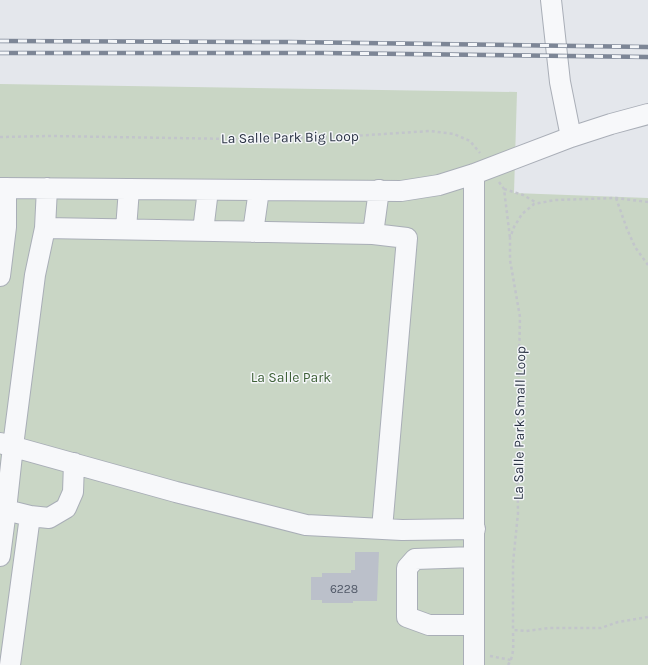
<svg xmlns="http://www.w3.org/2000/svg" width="648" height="665" viewBox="0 0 648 665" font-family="Karla,sans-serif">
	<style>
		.green { fill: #c9d6c5 }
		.building { fill: #bbc0ca }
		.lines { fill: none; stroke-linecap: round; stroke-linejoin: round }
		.minor-casing { stroke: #a9aeb7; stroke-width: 22 }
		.path { stroke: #c2c5cb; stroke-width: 2.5; stroke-dasharray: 3 3; stroke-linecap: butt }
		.minor { stroke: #f7f8fa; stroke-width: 20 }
		.rail-casing { stroke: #7d8696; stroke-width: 4.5 }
		.rail { stroke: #f4f6f9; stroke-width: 3; stroke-dasharray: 9; stroke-linecap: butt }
		.labels { text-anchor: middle; stroke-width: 3; stroke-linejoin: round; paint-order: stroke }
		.number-label { font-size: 12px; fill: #4f5766 }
		.street-label { font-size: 14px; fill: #2b3445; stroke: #f4f6f9 }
		.park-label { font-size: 14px; fill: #3f6138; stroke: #f4f6f9 }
	</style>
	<rect width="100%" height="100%" fill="#e4e7ec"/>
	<path class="green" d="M0,84L517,92L514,193L648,198V665H0Z"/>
	<path class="building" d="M355,552H379L377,601H353V603H322V600H311V577H322V573H351V570H355Z"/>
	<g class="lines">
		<defs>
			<path id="minor" d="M551,0L560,82L571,137
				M474,174V665
				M0,188L401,191L439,185L474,174L571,137L611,124L648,114
				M45,228L373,234L407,238L382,529
				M126,229L129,189
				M203,231L208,190
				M253,232L259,190
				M373,234L379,190
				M0,276L6,227V188
				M0,443L176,492L306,525L402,530L475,529
				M6,510L13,446L35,275L45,228L47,188
				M0,556L6,510L30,516L49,518L66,508L73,492L74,463
				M474,557L415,559L407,568V617L429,625H474
				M10,665L30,516"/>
		</defs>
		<use href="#minor" class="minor-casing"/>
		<path class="path" d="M0,137L50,136L236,139L338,137L430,131L454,134L470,141L480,153
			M499,182L504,189L510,238
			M504,189L523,195L537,203
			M616,198L627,229L635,247L648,265
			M648,202L616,198L555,200L534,204L522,214L514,227L510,238V260L520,317L517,449L518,513L513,563V630L526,631L549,628H601L618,622L648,617
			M490,656L511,660
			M508,665C515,655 513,642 513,630"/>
		<use href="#minor" class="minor"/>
		<defs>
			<path id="rail" d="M0,41L289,42L648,47
				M0,53H322L648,57"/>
		</defs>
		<use href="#rail" class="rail-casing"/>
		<use href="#rail" class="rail"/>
	</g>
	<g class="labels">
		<g class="number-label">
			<text x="344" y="593">6228</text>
		</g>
		<g class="street-label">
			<text transform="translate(290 137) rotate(-1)" y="5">La Salle Park Big Loop</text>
			<text transform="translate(519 423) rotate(-89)" y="5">La Salle Park Small Loop</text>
		</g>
		<g class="park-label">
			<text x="291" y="382">La Salle Park</text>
		</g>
	</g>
</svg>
